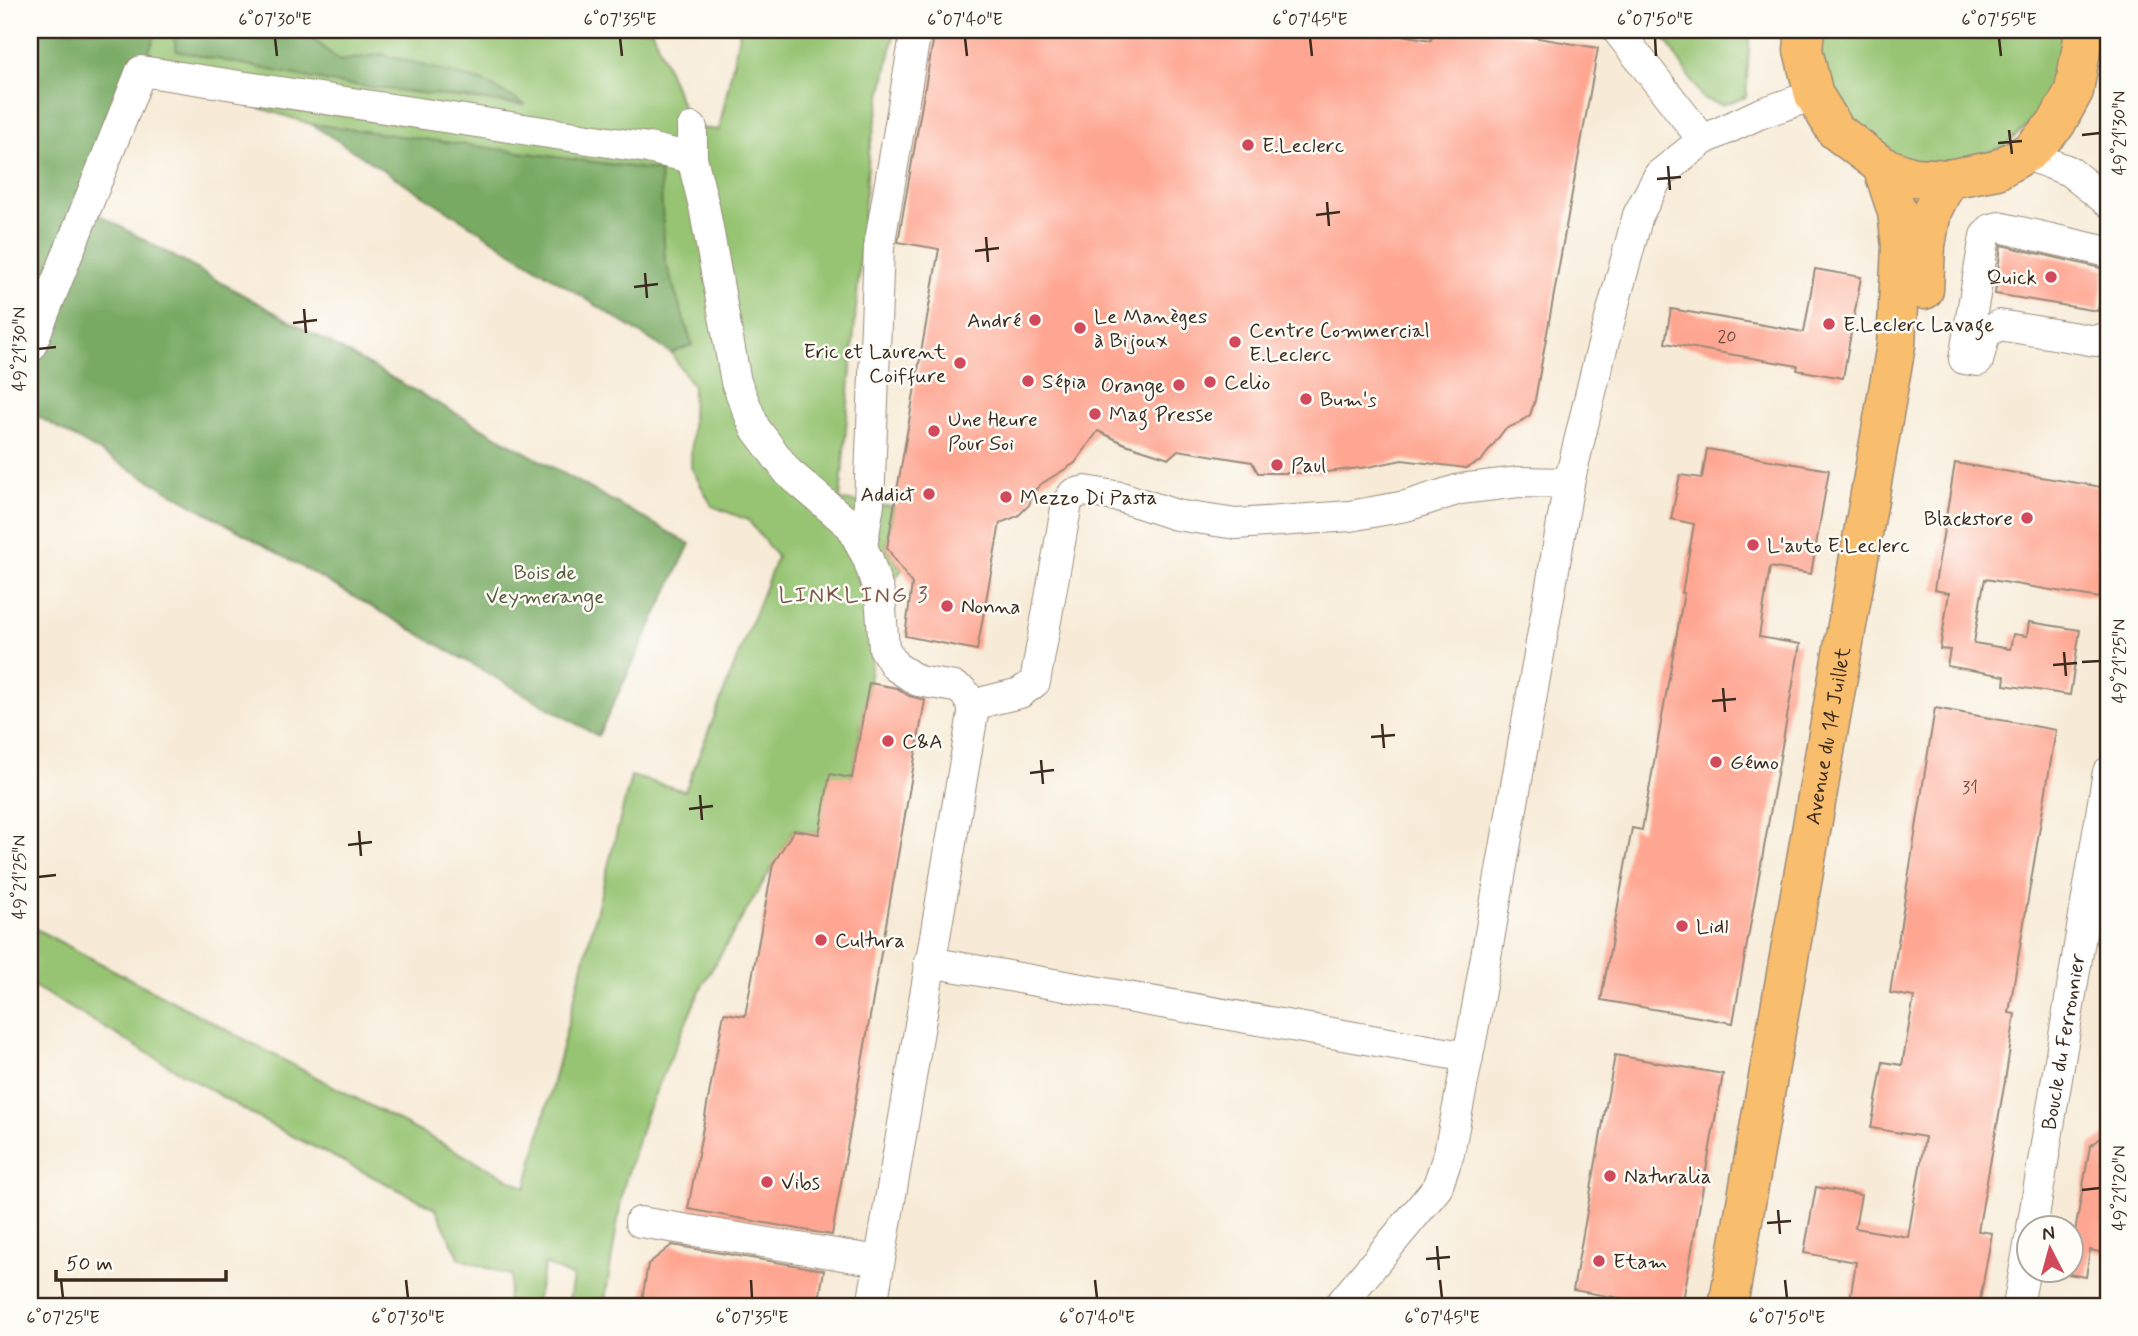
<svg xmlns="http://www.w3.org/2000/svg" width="2138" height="1336" viewBox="0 0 2138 1336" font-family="Mynerve,sans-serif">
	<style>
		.green { fill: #96c472; stroke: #687748; stroke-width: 2 }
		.forest { fill: #78aa64; stroke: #5a6a41; stroke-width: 2 }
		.building { fill: #fea691 }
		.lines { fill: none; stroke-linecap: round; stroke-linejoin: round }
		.minor-casing { stroke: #998a7a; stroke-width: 32 }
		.major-casing { stroke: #998a7a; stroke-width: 41 }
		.minor { stroke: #fff; stroke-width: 30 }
		.major { stroke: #f9be6d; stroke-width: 38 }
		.ticks { fill: none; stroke: #3b2a1e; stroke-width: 2.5 }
		.poi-dot { fill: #d1495b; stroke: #fdfcf7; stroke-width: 2.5 }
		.labels { text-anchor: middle; stroke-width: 5; stroke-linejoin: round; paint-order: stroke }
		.number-label { font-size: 18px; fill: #6c493b }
		.poi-label { font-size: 21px; fill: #3b2a1e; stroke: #fdfcf7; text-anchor: start }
		.park-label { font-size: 21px; fill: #565837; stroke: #fdfcf7 }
		.street-label { font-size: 21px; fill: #3b2a1e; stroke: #fdfcf7 }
		.neighbourhood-label { font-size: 23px; letter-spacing: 2px; fill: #7f5546; stroke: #fdfcf7 }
		.neatline { fill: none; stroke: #3b2a1e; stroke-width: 2.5 }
		.ticks-label { font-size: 18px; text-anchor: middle; fill: #3b2a1e }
	</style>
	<rect width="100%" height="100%" fill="#fdfcf7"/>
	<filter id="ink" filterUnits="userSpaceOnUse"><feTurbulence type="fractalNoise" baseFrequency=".0143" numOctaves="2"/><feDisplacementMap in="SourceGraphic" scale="14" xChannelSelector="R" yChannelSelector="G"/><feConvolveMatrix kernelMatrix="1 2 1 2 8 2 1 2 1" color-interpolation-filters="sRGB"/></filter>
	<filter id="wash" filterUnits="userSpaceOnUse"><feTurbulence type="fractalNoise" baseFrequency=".00686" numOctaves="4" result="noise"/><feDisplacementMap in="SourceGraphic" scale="28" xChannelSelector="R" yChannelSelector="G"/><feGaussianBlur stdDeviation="1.57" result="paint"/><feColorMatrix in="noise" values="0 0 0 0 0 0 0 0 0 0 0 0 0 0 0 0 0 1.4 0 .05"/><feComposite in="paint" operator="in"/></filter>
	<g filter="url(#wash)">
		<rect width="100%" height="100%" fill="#f7ebd7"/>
		<path class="green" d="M157,30H172L177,51L336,83L524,105L382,54L340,62L302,30H652L682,105L680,126L719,130L740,30H895L869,152L840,500L894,507L887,548L902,570L880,596L869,683L852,778L819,834L794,830L702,986L646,1114L623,1188L604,1306H568L573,1277L545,1264L535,1306H506L512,1276L460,1259L435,1208L269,1124L30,984V926L526,1188L631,776L685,791L777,557L748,520L712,506L691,467L693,386L671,353L692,345L665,260L659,171L311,124L141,71Z
			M1655,30H1750L1746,97L1722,105L1703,99L1662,34Z
			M1817,30H2061L2063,41L2056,81L2036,117L2006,145L1969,161L1929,164L1889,154L1830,100Z"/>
		<path class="forest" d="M30,30H157L89,209L690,544L598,736L30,412Z
			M172,30H302L340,61L382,54L484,82L526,105L335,83L177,51Z
			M311,124L660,171L665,260L692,345L671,353Z"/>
		<g id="blocks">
			<path class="building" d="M935,30H1373L1431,40L1433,30H1490L1598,48L1535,400L1530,415L1519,423L1505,429L1481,461L1466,468L1402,460L1368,467L1318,473H1258L1252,462L1178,450L1169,458L1125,444L1098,431L1075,463L1041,484L1034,491L1029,505L1018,516L1000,523L977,650L905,636L912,584L887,548L939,249L898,242Z
				M2001,245L2105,269L2098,311L1995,294Z
				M1815,269L1861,277L1843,378L1797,370L1798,366L1665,343L1671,309L1804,332Z
				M1707,449L1829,470L1811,574L1770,567L1759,637L1800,644L1733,1023L1601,1000L1632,828L1642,830L1684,593H1682L1694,524L1671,519L1680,475L1702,478Z
				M1955,463L2108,488V548L2100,598L1985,579L1981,598L1974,643L2010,649L2013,634L2027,636L2029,622L2080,630L2070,695L2004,685L2005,676L1947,666L1950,650L1940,649L1949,593L1934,590Z
				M869,683L897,688L909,696L925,700L832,1235L688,1209L724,1013L745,1016L773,864L794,830L819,834L830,774L852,778Z
				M1935,708L2056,730L2009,1013L2015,1014L2005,1081L1978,1231L1992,1233L1979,1306H1849L1856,1262L1804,1253L1816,1187L1861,1195L1855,1228L1908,1237L1925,1137L1871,1128L1883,1062L1902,1065L1914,997L1890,993Z
				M1615,1055L1723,1074L1682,1306H1664L1573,1290Z
				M2108,1133V1254L2090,1250L2086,1277L2068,1274L2069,1270H2071V1255L2090,1146Z
				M672,1245L824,1270L818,1306H641L648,1264Z"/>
		</g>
	</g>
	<g filter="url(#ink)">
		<use href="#blocks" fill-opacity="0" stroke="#998a7a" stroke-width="2"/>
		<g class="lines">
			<defs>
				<g id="minor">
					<path d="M1617,30L1703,140"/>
					<path d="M692,128V158L704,206L736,382L755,428L788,472L851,526L868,559L880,596L884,648L895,666L918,681L955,687L964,692L974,708L872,1306"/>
					<path d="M2025,154L2069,171L2108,202"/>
					<path d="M2108,252L1999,227L1991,229L1985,236L1964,359L1978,361L1985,334L1999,325L2096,341L2108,336"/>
					<path d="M30,348L141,71L648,148L692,158"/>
					<path d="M862,548L869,504L879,247L916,30"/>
					<path d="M974,708L987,701L1020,693L1035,682L1067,503L1073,494L1085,491L1121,497L1176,515L1236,524L1350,516L1406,506L1460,489L1519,482L1569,483"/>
					<path d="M929,962L1468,1057"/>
					<path d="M640,1222L879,1261"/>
					<path id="s1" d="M2032,1228L2108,772"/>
					<path d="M1339,1306L1437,1188L1449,1153L1474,1025L1569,483L1597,367L1638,215L1659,175L1703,140L1759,114L1814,95"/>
					<path d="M2018,1306L2030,1240"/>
				</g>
				<g id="major">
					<path d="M1805,30L1803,50L1814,95L1836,131L1882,166L1913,177L1948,179L1997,170L2030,151L2056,124L2074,91L2083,39L2082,30"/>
					<path d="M1924,290L1926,245L1932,211L1948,179"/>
					<path id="s2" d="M1728,1306L1896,345L1901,246L1897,212L1882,166"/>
				</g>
			</defs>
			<use href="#minor" class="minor-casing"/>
			<use href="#major" class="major-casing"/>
			<use href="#minor" class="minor"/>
			<use href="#major" class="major"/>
		</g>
	</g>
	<path class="ticks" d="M275,38L277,56M620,38L622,56M965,38L967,56M1310,38L1312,56M1655,38L1656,56M1999,38L2001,56M2009,130L2012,154M2082,135L2100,133M1998,143L2022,141M1668,166L1670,190M1657,179L1681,177M1327,202L1329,226M1316,215L1340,212M986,237L988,262M975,251L999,248M645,273L647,298M634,287L658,284M304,309L306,333M293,323L317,320M38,349L56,347M2064,652L2066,676M2082,662L2100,661M2053,665L2077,663M1723,688L1725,712M1712,701L1736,699M1382,724L1384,748M1371,737L1395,735M1041,760L1043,784M1030,773L1054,770M700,795L702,820M689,809L713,806M359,831L361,856M348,845L372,842M38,877L56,875M2082,1190L2100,1188M1778,1210L1780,1234M1767,1223L1791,1221M1437,1246L1439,1270M1426,1259L1450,1257M61,1280L63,1298M406,1280L408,1298M751,1280L752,1298M1095,1280L1097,1298M1440,1280L1442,1298M1785,1280L1787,1298"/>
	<g class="poi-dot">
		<circle cx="1248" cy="145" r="7"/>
		<circle cx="2051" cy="277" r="7"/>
		<circle cx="1035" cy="320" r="7"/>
		<circle cx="1829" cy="324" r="7"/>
		<circle cx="1080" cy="328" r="7"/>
		<circle cx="1235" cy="342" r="7"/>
		<circle cx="960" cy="363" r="7"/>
		<circle cx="1028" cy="381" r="7"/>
		<circle cx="1210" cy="382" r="7"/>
		<circle cx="1179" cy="385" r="7"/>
		<circle cx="1306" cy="399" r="7"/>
		<circle cx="1095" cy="414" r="7"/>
		<circle cx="934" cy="431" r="7"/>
		<circle cx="1277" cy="465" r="7"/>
		<circle cx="929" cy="494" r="7"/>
		<circle cx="1006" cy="497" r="7"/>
		<circle cx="2027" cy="518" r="7"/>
		<circle cx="1753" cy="545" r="7"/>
		<circle cx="947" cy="606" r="7"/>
		<circle cx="888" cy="741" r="7"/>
		<circle cx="1716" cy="762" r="7"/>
		<circle cx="1682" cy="926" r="7"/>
		<circle cx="821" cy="940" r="7"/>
		<circle cx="1610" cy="1176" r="7"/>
		<circle cx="767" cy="1182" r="7"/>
		<circle cx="1599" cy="1261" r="7"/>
	</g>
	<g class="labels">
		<g class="number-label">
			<text x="1727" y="342">20</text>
			<text x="1970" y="793">31</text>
		</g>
		<g class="poi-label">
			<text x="1262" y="152">E.Leclerc</text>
			<text x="2037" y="284" text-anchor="end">Quick</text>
			<text x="1094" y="323">Le Manèges<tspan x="1094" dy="24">à Bijoux</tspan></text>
			<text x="1021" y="327" text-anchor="end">André</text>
			<text x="1843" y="331">E.Leclerc Lavage</text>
			<text x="1249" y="337">Centre Commercial<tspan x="1249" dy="24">E.Leclerc</tspan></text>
			<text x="946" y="358" text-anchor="end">Eric et Laurent<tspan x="946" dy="24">Coiffure</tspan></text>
			<text x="1042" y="388">Sépia</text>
			<text x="1224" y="389">Celio</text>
			<text x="1165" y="392" text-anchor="end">Orange</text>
			<text x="1320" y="406">Bum's</text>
			<text x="1109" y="421">Mag Presse</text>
			<text x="948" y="426">Une Heure<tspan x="948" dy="24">Pour Soi</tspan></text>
			<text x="1291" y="472">Paul</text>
			<text x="915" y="501" text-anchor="end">Addict</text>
			<text x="1020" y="504">Mezzo Di Pasta</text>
			<text x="2013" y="525" text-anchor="end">Blackstore</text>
			<text x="1767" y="552">L'auto E.Leclerc</text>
			<text x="961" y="613">Nonna</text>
			<text x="902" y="748">C&amp;A</text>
			<text x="1730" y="769">Gémo</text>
			<text x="1696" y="933">Lidl</text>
			<text x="835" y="947">Cultura</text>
			<text x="1624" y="1183">Naturalia</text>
			<text x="781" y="1189">Vibs</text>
			<text x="1613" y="1268">Etam</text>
		</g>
		<g class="park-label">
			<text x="545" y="579">Bois de<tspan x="545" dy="24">Veymerange</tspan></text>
		</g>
		<g class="street-label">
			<text dy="7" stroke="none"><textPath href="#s2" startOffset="579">Avenue du 14 Juillet</textPath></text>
			<text dy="7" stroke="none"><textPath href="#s1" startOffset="189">Boucle du Ferronnier</textPath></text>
		</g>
		<g class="neighbourhood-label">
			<text x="854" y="602">LINKLING 3</text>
		</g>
	</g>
	<rect width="2138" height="1336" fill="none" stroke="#fdfcf7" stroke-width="77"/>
	<g transform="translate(2050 1249) rotate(354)"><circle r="33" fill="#fdfcf7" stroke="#afa8a0" stroke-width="2"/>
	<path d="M0-5L12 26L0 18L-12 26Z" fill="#d1495b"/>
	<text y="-10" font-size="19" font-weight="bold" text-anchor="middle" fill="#3b2a1e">N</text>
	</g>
	<path d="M56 1270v10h170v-10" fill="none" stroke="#3b2a1e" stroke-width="3.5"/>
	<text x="66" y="1270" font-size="21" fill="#3b2a1e" stroke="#fdfcf7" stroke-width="5" paint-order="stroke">50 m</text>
	<rect x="38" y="38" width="2062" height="1260" class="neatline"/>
	<g class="ticks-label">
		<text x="275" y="25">6°07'30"E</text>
		<text x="620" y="25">6°07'35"E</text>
		<text x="965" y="25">6°07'40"E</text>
		<text x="1310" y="25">6°07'45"E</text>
		<text x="1655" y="25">6°07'50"E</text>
		<text x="1999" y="25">6°07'55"E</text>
		<text transform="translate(2119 133) rotate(-90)" y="6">49°21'30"N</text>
		<text transform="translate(19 349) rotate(-90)" y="6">49°21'30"N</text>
		<text transform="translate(2119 661) rotate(-90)" y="6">49°21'25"N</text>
		<text transform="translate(19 877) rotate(-90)" y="6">49°21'25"N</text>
		<text transform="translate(2119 1188) rotate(-90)" y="6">49°21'20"N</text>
		<text x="63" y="1323">6°07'25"E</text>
		<text x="408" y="1323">6°07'30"E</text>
		<text x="752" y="1323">6°07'35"E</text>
		<text x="1097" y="1323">6°07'40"E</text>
		<text x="1442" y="1323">6°07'45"E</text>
		<text x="1787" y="1323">6°07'50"E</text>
	</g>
</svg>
